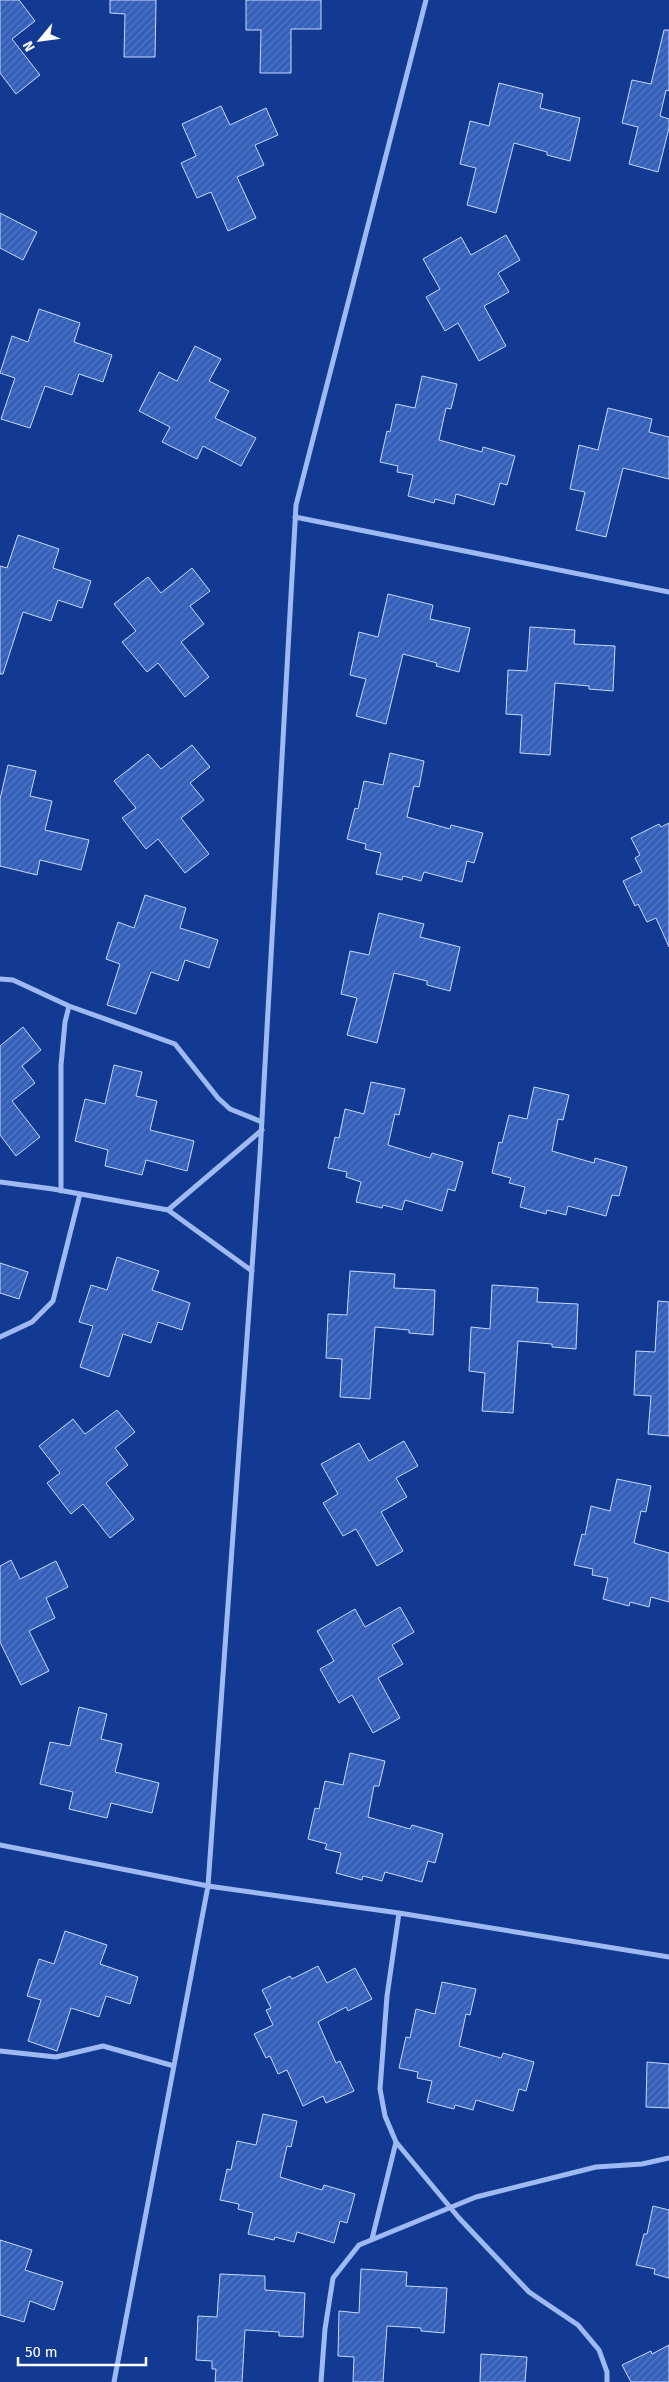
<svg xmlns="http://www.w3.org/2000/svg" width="669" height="2382" viewBox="0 0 669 2382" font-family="'Fira Sans',sans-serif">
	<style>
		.building { fill: url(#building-hatch); stroke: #c7d8fd }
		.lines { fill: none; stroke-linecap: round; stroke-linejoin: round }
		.street { stroke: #9fbaf3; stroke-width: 5 }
	</style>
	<defs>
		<pattern id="building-hatch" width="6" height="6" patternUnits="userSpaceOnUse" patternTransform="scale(1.25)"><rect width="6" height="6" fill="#3560ba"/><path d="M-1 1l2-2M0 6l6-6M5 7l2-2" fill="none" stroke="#5378c4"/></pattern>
	</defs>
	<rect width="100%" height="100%" fill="#123a93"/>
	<path class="building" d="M0,0H19L35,21L12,39L40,75L16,94L0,73Z
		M110,0H156L155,57H124L125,14L110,13Z
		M246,0H321V29H291V73H260L261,30H246Z
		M664,30H669V91L666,90L660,116L669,119V128L658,172L629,164L638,127L622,123L632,80L651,84Z
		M499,83L543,94L540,108L580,118L570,161L547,155V152L514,143L496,213L467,205L476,168L460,164L470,121L489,126Z
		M221,106L230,125L266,108L278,135L255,145L264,165L237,177L256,218L228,231L211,192L197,198L181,163L196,156L182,124Z
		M0,213L37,232L23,260L0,248Z
		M506,235L520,260L498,273L509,292L484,306L506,346L479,361L458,323L445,331L426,297L440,289L423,259L461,237L471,255Z
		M39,309L80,323L74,342L112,355L103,382L79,374L72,395L45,386L30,428L1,419L15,378L0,373L12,336L28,342Z
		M195,346L221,359L209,381L229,391L215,418L256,438L241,466L203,446L197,459L162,442L170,427L139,411L159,372L177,381Z
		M422,376L457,384L451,409L446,408L439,440L482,452L483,447L515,456L507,485L500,483L494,505L456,494L454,504L435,499L434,503L408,496L413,475L397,472L398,466L380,462L387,431L390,432L396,404L415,408Z
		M608,408L652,419L649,432L669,437V479L623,468L606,537L576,530L585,492L570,489L579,445L598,450Z
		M18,535L59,549L53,568L91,581L82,608L58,600L51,621L23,612L3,674H0V566L7,568Z
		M192,568L210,591L190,606L204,624L181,642L209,677L185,697L158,663L147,672L122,642L136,631L114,604L148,577L161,593Z
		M388,594L433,605L430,619L470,628L459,672L436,666L437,663L403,654L386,724L356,716L366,679L350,675L359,632L378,637Z
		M530,627L575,630L574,644L615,646L613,691L589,689V686L555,683L550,755L520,753L522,715L506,714L508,670L527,671Z
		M192,745L210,767L190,783L204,800L181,818L209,854L185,873L158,839L146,849L122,818L136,808L114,781L148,754L161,769Z
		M390,753L424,761L419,787L414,786L407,817L450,829L451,825L483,833L474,863L467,861L462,882L424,872L421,881L403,876L402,880L376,874L381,853L365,849L366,844L347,839L355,808L358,809L364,781L383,785Z
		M8,765L36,771L30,796L52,801L45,830L89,840L81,870L40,860L37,875L0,866V799Z
		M669,823V947L656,918L647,922L638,904L635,906L623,881L642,872L635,858L640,855L631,838L659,824L661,827Z
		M145,895L186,908L180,928L218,940L209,968L185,960L178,981L151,972L136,1014L107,1005L120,964L106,959L118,922L134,928Z
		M379,913L424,924L420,937L460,947L450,991L427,985V981L394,973L377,1043L347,1035L357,998L341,994L350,951L369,955Z
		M23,1027L41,1050L22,1066L35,1083L12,1101L40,1137L16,1156L0,1135V1046Z
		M114,1065L142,1072L136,1096L157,1101L150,1130L194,1141L187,1171L146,1160L142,1175L105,1166L108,1150L75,1141L85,1099L105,1104Z
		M371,1082L405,1089L399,1115L395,1114L388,1145L430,1158L432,1153L463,1162L455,1191L448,1189L442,1211L405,1200L402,1210L383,1205L382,1208L356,1202L361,1182L346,1177L347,1172L328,1168L335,1137L339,1138L345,1109L364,1114Z
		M534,1087L569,1095L563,1120L558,1119L552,1151L594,1163L595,1158L627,1167L619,1196L612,1195L606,1216L568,1206L566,1215L547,1210L546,1214L520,1207L525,1187L509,1183L511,1178L492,1173L499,1142L502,1143L509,1115L527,1119Z
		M117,1257L159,1271L152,1290L190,1303L182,1330L158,1322L151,1343L123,1334L109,1377L80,1367L93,1326L79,1322L91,1285L107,1290Z
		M0,1263L28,1272L19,1299L0,1293Z
		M350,1271L395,1274L394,1288L435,1290L433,1335L409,1333V1330L375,1327L370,1399L340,1397L342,1359L326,1358L328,1314L347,1315Z
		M492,1285L538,1288L537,1302L578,1304L576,1349L552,1347V1344L518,1341L513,1413L482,1411L485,1373L469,1371L471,1327L490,1329Z
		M658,1301L669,1302V1436L648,1434L651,1396L634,1395L636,1351L655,1352Z
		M117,1410L135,1432L115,1448L128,1465L106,1483L134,1519L110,1538L83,1504L71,1514L47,1483L60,1473L39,1446L73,1419L85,1434Z
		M404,1441L418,1466L396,1478L407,1497L381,1512L403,1551L377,1566L356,1529L343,1536L323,1503L338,1494L321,1464L359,1443L369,1461Z
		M617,1479L651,1486L646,1512L641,1511L634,1543L669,1553V1602L651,1597L649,1607L630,1602L629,1606L603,1599L608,1578L592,1575L593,1569L574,1565L582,1534L585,1535L591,1506L610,1511Z
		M11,1560L20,1579L56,1561L68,1587L46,1598L55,1618L29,1631L49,1671L21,1685L0,1642V1566Z
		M400,1607L414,1632L392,1645L403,1664L378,1678L400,1718L373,1733L352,1695L339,1703L320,1669L334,1661L317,1631L355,1609L365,1627Z
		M79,1707L107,1714L101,1739L122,1744L115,1772L159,1783L152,1813L111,1803L107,1818L69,1809L73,1792L40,1784L50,1742L70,1746Z
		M350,1753L385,1761L379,1786H374L368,1817L410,1829L412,1825L443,1834L435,1863L428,1861L422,1882L385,1872L382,1881L363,1876L362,1880L336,1873L341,1853L325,1849L327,1844L308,1839L315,1808L319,1809L325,1781L343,1785Z
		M65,1931L107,1945L100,1964L138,1977L130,2004L106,1996L99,2017L71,2008L57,2051L28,2041L41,2000L27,1996L39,1959L54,1964Z
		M318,1966L327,1983L355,1968L372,1999L348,2011L346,2007L318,2022L336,2063L340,2061L354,2091L326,2103L323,2096L303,2106L287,2070L278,2074L270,2056L266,2058L254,2034L273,2025L266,2010L271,2008L262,1990L290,1976L292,1979Z
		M442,1982L476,1989L470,2015L466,2014L459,2046L501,2058L503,2053L534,2062L526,2091L519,2089L513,2111L476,2100L473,2110L455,2105L454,2109L427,2102L432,2081L417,2078L418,2072L399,2068L406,2037L410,2038L416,2009L435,2014Z
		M647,2062L669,2064V2108L646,2107Z
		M263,2114L297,2121L291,2147L287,2146L280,2177L322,2190L324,2185L355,2194L347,2223L340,2221L334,2243L297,2232L294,2242L275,2237L274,2240L248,2234L253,2213L238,2209L239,2204L220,2200L227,2169L231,2170L237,2141L256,2145Z
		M653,2206L669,2210V2278L654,2274L655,2269L636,2265L644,2234H647Z
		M0,2240L32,2250L25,2270L63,2282L54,2310L30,2301L24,2322L0,2315Z
		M361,2269L407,2272L406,2286L447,2288L444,2333L421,2331V2328L387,2326L383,2382H353L354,2357L338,2356L339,2311L359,2313Z
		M220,2274L265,2276V2290L305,2293L303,2337L279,2336V2332L245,2330L242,2382H215L216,2369H212V2361L196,2360L198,2316L217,2317Z
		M669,2345V2382H631L622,2365L651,2351L652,2354Z
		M481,2354L527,2357L525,2382H480Z"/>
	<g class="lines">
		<path class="street" d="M295,517L669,592
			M0,979L13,980L69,1006
			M0,1182L53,1189L168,1210L252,1271
			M61,1191V1065L65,1022L69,1006L175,1044L218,1098L230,1109L262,1122
			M168,1210L262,1130
			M0,1337L32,1322L53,1301L80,1194
			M0,1845L208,1886L399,1913L669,1957
			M399,1913L387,1996L380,2089L385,2116L396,2142L459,2218L529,2292L578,2325L599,2350L607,2372V2382
			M0,2051L56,2057L103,2046L174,2066
			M372,2239L396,2142
			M114,2382L208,1886L260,1155L296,505L426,0
			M321,2382L325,2329L333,2278L359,2245L476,2197L596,2167L642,2164L669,2158"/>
	</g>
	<g transform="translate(40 40) rotate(241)" stroke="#123a93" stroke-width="4" paint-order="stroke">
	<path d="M0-4L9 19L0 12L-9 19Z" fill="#ffffff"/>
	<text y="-8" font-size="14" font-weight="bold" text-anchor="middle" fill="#ffffff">N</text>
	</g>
	<path d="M18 2357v8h128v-8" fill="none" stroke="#ffffff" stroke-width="2.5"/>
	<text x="25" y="2357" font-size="15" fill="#ffffff" stroke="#123a93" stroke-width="4" paint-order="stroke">50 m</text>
</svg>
